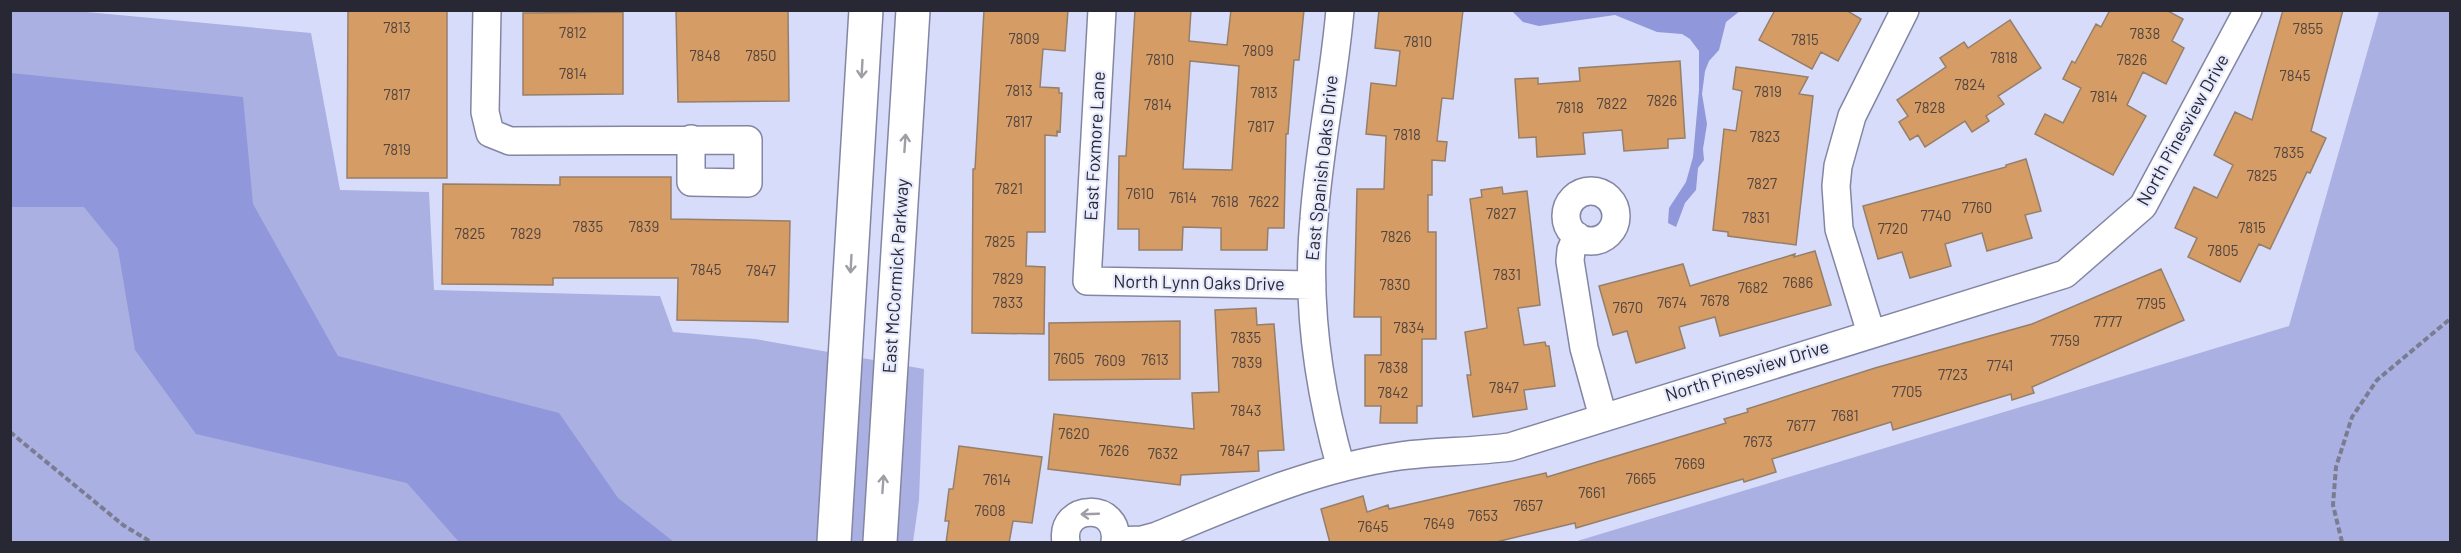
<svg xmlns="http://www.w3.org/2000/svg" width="2461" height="553" viewBox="0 0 2461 553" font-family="Barlow,sans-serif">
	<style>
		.green { fill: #aab0e1 }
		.water { fill: #9097da }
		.building { fill: #d59c65; stroke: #967f6a; stroke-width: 1.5; fill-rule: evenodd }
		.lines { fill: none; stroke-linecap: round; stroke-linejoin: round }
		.street-casing { stroke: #8386a2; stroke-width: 30 }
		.secondary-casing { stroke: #8386a2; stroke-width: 36 }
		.path { stroke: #7a7d91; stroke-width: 4; stroke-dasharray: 6 3; stroke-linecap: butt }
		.street { stroke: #fff; stroke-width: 27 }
		.secondary { stroke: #fff; stroke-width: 33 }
		.oneway { stroke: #9e9ea4 }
		.labels { text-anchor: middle; stroke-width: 4.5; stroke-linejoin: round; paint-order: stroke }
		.number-label { font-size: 15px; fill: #524540 }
		.street-label { font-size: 18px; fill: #272834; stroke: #e7eafc }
	</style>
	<rect width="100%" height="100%" fill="#d7dcfa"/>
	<path class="green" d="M10,11H76L311,33L340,190L429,192L434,290L660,296L673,332L755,339L924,369L919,500L913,542H11Z
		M2379,11H2450V542H1574L2289,326Z"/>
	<path class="water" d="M1512,11H1740L1726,22L1719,50L1709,61L1705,71L1702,94L1707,124L1703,149L1704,160L1698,168L1696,190L1685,203L1676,227L1668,223L1669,208L1686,182L1693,157L1699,90V51L1690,39L1682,34L1657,32L1615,15L1539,26L1523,22Z
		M11,73L243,97L253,204L338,356L559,413L618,498L674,542H459L407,483L196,434L135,350L118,249L84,207H11Z"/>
	<path class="building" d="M348,10H447V178H347Z
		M676,10H788L789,101L678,102Z
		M984,10H1068L1065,51L1043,49L1040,87L1059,88V93H1062L1060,132L1057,131V136L1045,135V232H1027L1026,266L1045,267L1044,334L972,333L973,169H975Z
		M1135,10H1191L1189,41L1227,45L1231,10H1304L1299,60H1294L1288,134H1286L1284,228H1268L1267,250H1221V228L1183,227L1182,250H1139V229H1118L1119,156H1126ZM1190,61L1239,66L1232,170L1183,169Z
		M1379,10H1463L1453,99L1442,98L1437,141L1447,142L1445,161L1432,160V195H1428V232H1436V339H1422V406H1417V423H1380L1381,406H1365V355H1381V317H1354L1357,189H1384L1386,136L1366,134L1371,83L1396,86L1400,51L1375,48Z
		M1775,10H1846L1861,19L1838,61L1821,52L1812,69L1759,40Z
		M2110,10H2166L2183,19L2172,41L2184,48L2166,84L2143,72L2127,105L2146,116L2113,175L2035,134L2045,114L2063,123L2081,88L2063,79L2072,61L2075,63L2096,24L2101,27Z
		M2283,10H2343L2311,131L2326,138L2310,173L2307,172L2270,249L2259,244L2240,282L2188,257L2197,238L2175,228L2194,187L2217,198L2233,165L2214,155L2235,112L2252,120Z
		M623,12V94L523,95V13Z
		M2010,20L2041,68L1998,96L2004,104L1986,116L1989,121L1972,132L1965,121L1925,147L1918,135L1910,140L1899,122L1908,116L1897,100L1946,67L1940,58L1964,42L1968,48Z
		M1680,61L1685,138L1668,139V148L1624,151L1622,130L1583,133L1585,154L1537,157L1536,137L1519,138L1515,79L1538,78V84L1580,81L1579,68Z
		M1736,67L1808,77L1799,94L1813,96L1796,245L1728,236V232L1713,230L1724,129L1736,131L1742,91L1733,89Z
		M2026,159L2041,211L2025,215L2032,238L1987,251L1982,233L1945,244L1951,266L1910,278L1902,252L1878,259L1863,206L2006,167V165Z
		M560,177H671V219L790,221L788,322L677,320L678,278H553V285L442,284L443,184L560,185Z
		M1502,187L1503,194L1527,191L1540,305L1518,308L1524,345L1545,342L1546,346H1549L1555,386L1524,390L1527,409L1473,417L1467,375H1471L1465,332L1487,328L1470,199L1482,197L1481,190Z
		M1815,251L1831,305L1720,336L1715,317L1679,327L1685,348L1636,363L1627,331L1613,335L1599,286L1683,264L1690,286L1795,254L1794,257Z
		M2161,269L2184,320L2032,387L2034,393L2012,400L2011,394L1893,430L1891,422L1772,459L1776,472L1744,482L1743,479L1576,528L1575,523L1492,543H1330L1321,509L1363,496L1367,512L1388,505L1389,509L1546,473L1547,477L1726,423L1724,419L1748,412L1747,409L1875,368L2032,324Z
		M1256,308L1257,325L1274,324L1284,450L1258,451L1259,471L1181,475L1180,485L1048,469L1054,414L1194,429L1192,393L1219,392L1215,310Z
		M1180,321V379L1049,380V323Z
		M959,446L1042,457L1032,523L1013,521L1009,543H946L949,521H945L949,489H953Z"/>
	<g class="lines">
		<defs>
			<path id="street" d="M487,10L485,112L490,133L510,141L748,140V183L691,182V139
				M1102,10L1087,281L1312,285
				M1340,10C1334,80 1319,149 1314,219C1306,304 1318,387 1341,468
				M1566 216a25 25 0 1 1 50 0a25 25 0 1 1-50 0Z
				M1577,236L1571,250L1570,261L1584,348L1603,417
				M1871,333L1839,229L1836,186L1838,166L1852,116L1905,10
				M1115,541L1142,540L1157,536C1236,503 1315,468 1400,456C1437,451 1473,452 1510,447L2065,274L2143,206L2248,10
				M1066,542C1059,503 1121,502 1115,542"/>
			<path id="secondary" d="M834,542L866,10
				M880,542L913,10"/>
		</defs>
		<use href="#street" class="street-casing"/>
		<use href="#secondary" class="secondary-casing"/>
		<path class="path" d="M10,432L123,525L151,542
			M2342,542L2333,505L2336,467L2352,417L2377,380L2450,319"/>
		<use href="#street" class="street"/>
		<use href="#secondary" class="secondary"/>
	</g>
	<defs><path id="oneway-shaft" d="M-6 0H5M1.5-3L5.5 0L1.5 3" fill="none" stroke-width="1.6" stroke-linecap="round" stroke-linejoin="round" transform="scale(1.5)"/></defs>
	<g class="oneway">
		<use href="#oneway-shaft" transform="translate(862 69) rotate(93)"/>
		<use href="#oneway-shaft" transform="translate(905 143) rotate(-86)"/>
		<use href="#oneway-shaft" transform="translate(851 264) rotate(93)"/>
		<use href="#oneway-shaft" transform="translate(883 484) rotate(-86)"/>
		<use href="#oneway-shaft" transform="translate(1090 514) rotate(178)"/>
	</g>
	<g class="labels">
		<g class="number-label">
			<text x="397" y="33">7813</text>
			<text x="2308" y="34">7855</text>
			<text x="573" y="38">7812</text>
			<text x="2145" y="39">7838</text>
			<text x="1024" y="44">7809</text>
			<text x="1805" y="45">7815</text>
			<text x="1418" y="47">7810</text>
			<text x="1258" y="56">7809</text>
			<text x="705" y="61">7848</text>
			<text x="761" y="61">7850</text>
			<text x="2004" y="63">7818</text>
			<text x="1160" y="65">7810</text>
			<text x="2132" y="65">7826</text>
			<text x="573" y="79">7814</text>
			<text x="2295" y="81">7845</text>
			<text x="1970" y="90">7824</text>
			<text x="1019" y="96">7813</text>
			<text x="1768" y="97">7819</text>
			<text x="1264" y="98">7813</text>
			<text x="397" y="100">7817</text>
			<text x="2104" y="102">7814</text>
			<text x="1662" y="106">7826</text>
			<text x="1612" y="109">7822</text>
			<text x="1158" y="110">7814</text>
			<text x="1570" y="113">7818</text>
			<text x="1930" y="113">7828</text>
			<text x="1019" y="127">7817</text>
			<text x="1261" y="132">7817</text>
			<text x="1407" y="140">7818</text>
			<text x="1765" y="142">7823</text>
			<text x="397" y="155">7819</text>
			<text x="2289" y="158">7835</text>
			<text x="2262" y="181">7825</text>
			<text x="1762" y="189">7827</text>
			<text x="1009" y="194">7821</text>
			<text x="1140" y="199">7610</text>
			<text x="1183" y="203">7614</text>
			<text x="1225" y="207">7618</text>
			<text x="1264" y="207">7622</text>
			<text x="1977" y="213">7760</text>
			<text x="1501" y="219">7827</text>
			<text x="1936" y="221">7740</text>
			<text x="1756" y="223">7831</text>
			<text x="588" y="232">7835</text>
			<text x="644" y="232">7839</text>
			<text x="2252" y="233">7815</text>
			<text x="1893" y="234">7720</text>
			<text x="470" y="239">7825</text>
			<text x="526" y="239">7829</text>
			<text x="1396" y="242">7826</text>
			<text x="1000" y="247">7825</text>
			<text x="2223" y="256">7805</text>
			<text x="706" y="275">7845</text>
			<text x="761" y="276">7847</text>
			<text x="1507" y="280">7831</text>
			<text x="1008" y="284">7829</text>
			<text x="1798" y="288">7686</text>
			<text x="1395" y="290">7830</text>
			<text x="1753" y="293">7682</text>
			<text x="1715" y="306">7678</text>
			<text x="1008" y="308">7833</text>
			<text x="1672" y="308">7674</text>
			<text x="2151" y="309">7795</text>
			<text x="1628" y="313">7670</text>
			<text x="2108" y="327">7777</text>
			<text x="1409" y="333">7834</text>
			<text x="1246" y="343">7835</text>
			<text x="2065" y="346">7759</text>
			<text x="1069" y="364">7605</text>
			<text x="1155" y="365">7613</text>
			<text x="1110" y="366">7609</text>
			<text x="1247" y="368">7839</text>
			<text x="2000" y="371">7741</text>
			<text x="1393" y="373">7838</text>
			<text x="1953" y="380">7723</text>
			<text x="1504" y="393">7847</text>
			<text x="1907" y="397">7705</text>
			<text x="1393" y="398">7842</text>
			<text x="1246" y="416">7843</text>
			<text x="1845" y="421">7681</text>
			<text x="1801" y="431">7677</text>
			<text x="1074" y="439">7620</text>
			<text x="1758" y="447">7673</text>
			<text x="1114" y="456">7626</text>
			<text x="1235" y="456">7847</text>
			<text x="1163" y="459">7632</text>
			<text x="1690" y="469">7669</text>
			<text x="1641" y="484">7665</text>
			<text x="997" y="485">7614</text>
			<text x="1592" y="498">7661</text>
			<text x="1528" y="511">7657</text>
			<text x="990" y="516">7608</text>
			<text x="1483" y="521">7653</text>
			<text x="1439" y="529">7649</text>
			<text x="1373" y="532">7645</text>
		</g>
		<g class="street-label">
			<text transform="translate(2183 130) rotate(-61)" y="6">North Pinesview Drive</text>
			<text transform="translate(1095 146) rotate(-87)" y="6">East Foxmore Lane</text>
			<text transform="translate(1322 168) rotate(-84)" y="6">East Spanish Oaks Drive</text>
			<text transform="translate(896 276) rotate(-86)" y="6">East McCormick Parkway</text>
			<text transform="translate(1199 283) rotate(1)" y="6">North Lynn Oaks Drive</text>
			<text transform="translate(1747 371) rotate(-17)" y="6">North Pinesview Drive</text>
		</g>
	</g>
	<rect width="2461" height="553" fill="none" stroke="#272834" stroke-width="24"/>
</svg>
